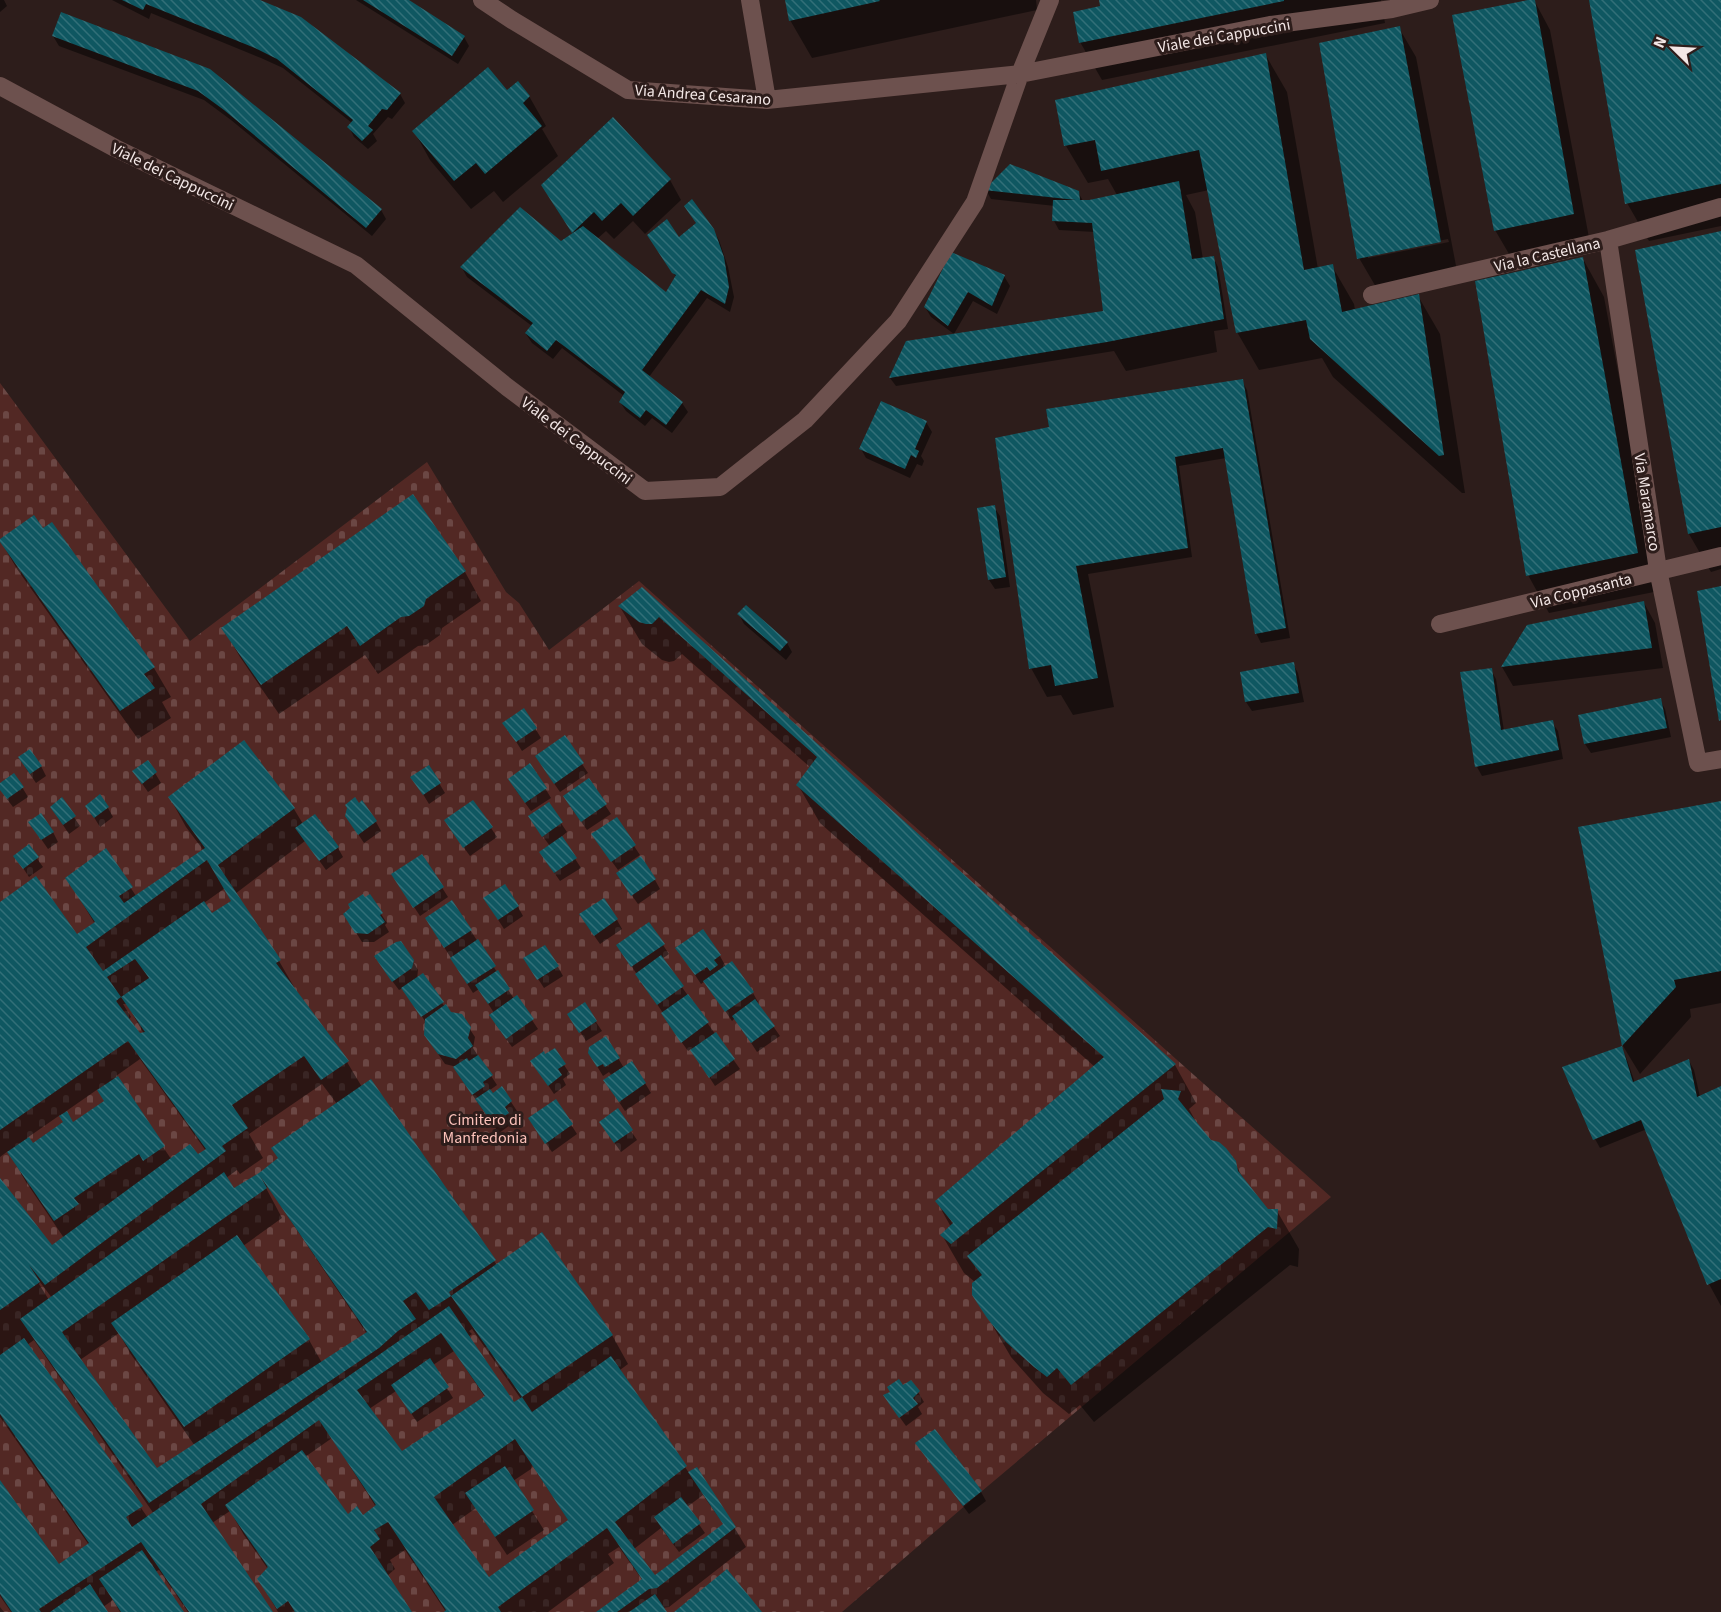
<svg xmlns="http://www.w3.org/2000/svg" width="1721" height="1612" viewBox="0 0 1721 1612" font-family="'Source Sans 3',sans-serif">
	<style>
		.cemetery { fill: url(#cemetery-stones) }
		.shadow { fill: #0007; fill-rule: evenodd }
		.building { fill: url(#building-back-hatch); fill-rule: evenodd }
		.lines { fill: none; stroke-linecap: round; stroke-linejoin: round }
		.street { stroke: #6d514e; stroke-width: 18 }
		.labels { text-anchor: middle; stroke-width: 6; stroke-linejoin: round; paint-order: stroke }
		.street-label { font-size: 16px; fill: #f3e7e6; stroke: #2d1d1b }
		.park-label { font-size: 16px; fill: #fcc2ba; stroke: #2d1d1b }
	</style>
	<defs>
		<pattern id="cemetery-stones" width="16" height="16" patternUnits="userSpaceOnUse" patternTransform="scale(1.5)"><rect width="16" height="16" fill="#522824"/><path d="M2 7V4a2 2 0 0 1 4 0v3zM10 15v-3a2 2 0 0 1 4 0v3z" fill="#6b4744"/></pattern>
		<pattern id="building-back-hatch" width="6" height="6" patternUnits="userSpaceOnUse" patternTransform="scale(1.5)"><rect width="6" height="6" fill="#0f5761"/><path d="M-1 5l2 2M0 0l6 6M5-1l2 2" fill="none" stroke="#326f78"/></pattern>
	</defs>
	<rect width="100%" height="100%" fill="#2d1d1b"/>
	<path class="cemetery" d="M0,383L190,641L427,462L506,592L519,603L549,650L639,581L1331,1197L982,1491L842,1612H4L0,1607Z"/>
	<path class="shadow" d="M0,0H4L7,6L0,12Z
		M112,0H255L400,94L405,103L392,119L388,117L373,134L377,141L368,149L354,137L349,127L352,123L283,68L261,58L151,13L149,19Z
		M356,0H407L464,37L469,46L458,64Z
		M787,0H1036L1037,10L812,58L790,20Z
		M1101,0H1381L1385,23L1102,80L1080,42L1101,7Z
		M1534,0L1550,30L1590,243L1512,259L1495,230Z
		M1590,0H1721V226L1649,241L1627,203Z
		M1399,28L1416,57L1457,271L1376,287L1359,258ZM1448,239L1449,242L1368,258V255Z
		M53,36L209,70L381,210L386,219L372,236L231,120L204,100L59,46Z
		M1265,54L1287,92L1318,269L1332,266L1354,304L1355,310L1418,296L1440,334L1465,493H1462L1333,377L1322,358L1259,370L1237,332L1209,190L1186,195L1195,212L1203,259L1213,257L1218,267L1228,329L1214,331L1217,352L1126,371L1114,351L896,386L890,378L1106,318L1095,232L1059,230L1054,221L1055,206L991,199L986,190L1078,192L1083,201L1117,195L1108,179L1088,183L1066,146Z
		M507,92L529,96L546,126L542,129L558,156L503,202L494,191L471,209L430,160L414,131Z
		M613,119L670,180L681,200L645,234L633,221L614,239L606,231L597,239L666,294L676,277L654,245L713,230L719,240L728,267L734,297L730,312L707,298L649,377L682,403L688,412L672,433L652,418L645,426L626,411L620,402L624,396L562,348L553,359L532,343L526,334L532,326L467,277L462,268L560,243L573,234L554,205Z
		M1721,232V569L1711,572L1689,534L1637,251Z
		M1583,259L1604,297L1659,591L1549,613L1528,575Z
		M1004,276L1010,286L997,314L973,301L954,334L931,317L925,307Z
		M1242,381L1247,390L1290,638L1261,643L1256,633L1226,458L1179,466L1192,557L1088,574L1114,707L1073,715L1061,695L1047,697L1031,668L1048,428Z
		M926,422L932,432L921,456L924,461L922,466L917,464L910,478L866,458L861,449Z
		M412,496L465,572L481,601L442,628L440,635L426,645L418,646L378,674L365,655L279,714L240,657L223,628Z
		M994,507L1000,516L1010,587L995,589L989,580Z
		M52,524L154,668L171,697L162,702L171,718L138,739L17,569L0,540L42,530Z
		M642,589L1175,1065L1196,1103L1189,1109L1201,1131L1234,1162L1249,1188L1267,1210L1277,1211L1299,1249L1298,1267L1290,1265L1094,1422L1080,1405L1069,1414L1043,1393L1011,1357L974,1294L975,1282L964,1273L942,1235L951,1227L937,1202L1095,1067L820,823L798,785L811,768L682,654L674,661L669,662L662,660L642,644L620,607Z
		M1644,603L1655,623L1663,668L1513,686L1502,667L1528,627Z
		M739,614L787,643L792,652L786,660L744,624Z
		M1293,664L1298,673L1304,702L1252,711L1246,702Z
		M1491,670L1496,679L1504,731L1552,722L1558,731L1563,759L1482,776L1477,767L1462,673Z
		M1660,700L1665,709L1671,737L1591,753L1585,744L1579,716Z
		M524,710L541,738L522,751L510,732Z
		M582,764L588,773L560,792L542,766Z
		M41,766L46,776L36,783L25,767Z
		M134,772L155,773L161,783L148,792Z
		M439,783L445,793L429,804L418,786Z
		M0,785L22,787L28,797L13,807L4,795Z
		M545,788L551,798L531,811L515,789Z
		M170,798L294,809L303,824L315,816L338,848L343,857L326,870L305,841L235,894L279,961L301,999L347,1062L362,1087L497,1265L612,1335L628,1364L620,1370L689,1473L734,1527L746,1547L669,1607L662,1608L665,1612H598L643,1581L619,1547L608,1554L614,1563L548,1612H446L405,1550L390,1560L395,1569L387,1576L411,1612H278L259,1579L268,1569L244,1535L230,1511L212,1523L271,1612H188L159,1570L155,1572L182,1612H120L113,1600L103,1607L107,1612H11L0,1596V1483L59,1566L89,1545L0,1417V1181L52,1247L64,1238L26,1182L8,1151L0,1157V903L82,944L95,924L67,878L106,850L136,896L204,851L186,827ZM225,888L233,901L212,915L204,903ZM123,1004H127L144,1034L139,1035L128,1020L131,1017ZM140,1059L206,1151L198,1156L171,1159L116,1076ZM322,1084L337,1104L260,1175L234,1190L226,1178L237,1170L240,1174L263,1158L249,1134ZM98,1089L105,1102L72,1124L65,1112ZM60,1115L65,1123L32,1145L27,1138ZM268,1187L367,1334L322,1363L309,1340L243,1246L282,1218L266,1188ZM40,1282L52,1298L49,1300L39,1284ZM472,1329L521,1399L513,1403L468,1337L472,1334L469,1331ZM119,1333L130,1353L195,1446L157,1470L80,1360ZM34,1340L154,1514L148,1518L27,1345ZM454,1351L485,1397L402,1453L369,1409L396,1391L417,1422L453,1398L433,1365ZM332,1438L376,1507L363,1517L348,1516L305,1457ZM532,1465L569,1521L489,1579L452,1525L476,1508L507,1555L544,1530L513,1481L531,1469ZM703,1495L724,1525L655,1578L634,1549L661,1528L679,1552L705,1533L687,1507Z
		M62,800L80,826L69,834L57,816Z
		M1721,802V1003L1690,1009L1691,1017L1640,1074L1623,1046L1580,828Z
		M548,804L567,832L561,837L581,868L560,881L546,861L550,846L535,826Z
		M605,805L611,814L587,830L570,806Z
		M87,806L108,808L113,817L100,827Z
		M348,808L376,822L381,831L364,843L352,825Z
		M30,823L53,832L58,842L48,849Z
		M491,828L497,837L470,856L451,830Z
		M599,844L634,846L640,855L618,870Z
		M29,847L43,867L29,877L21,865Z
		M422,856L448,897L420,916L399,884Z
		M655,880L660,889L638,904L623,883Z
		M369,896L387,923L385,925L389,932L374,942H362L350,923L365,899Z
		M490,907H518L523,916L504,929Z
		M617,920L622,929L600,944L586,924Z
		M432,928L471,931L514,999L532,1020L538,1029L512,1047L496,1025L494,1013L479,989L473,993Z
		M663,945L669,954L662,959L740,1069L715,1086L691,1049L688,1051L668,1023L663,1013L624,955Z
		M720,956L726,967L753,993L758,1002L757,1003L780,1036L757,1052L735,1018L732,1021L705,981L701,984L683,957Z
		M412,960L418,970L417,979L442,1003L450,1013L469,1028L475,1037L473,1048L497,1085L490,1090L491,1092L511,1102L517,1111L509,1116L513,1123L499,1133L460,1077L457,1067L445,1064L432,1045L427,1024L403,988L399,990L381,966Z
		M558,967L563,976L544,988L531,968Z
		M584,1004L602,1031L586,1041L569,1014Z
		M1621,1048L1626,1057L1635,1083L1689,1061L1694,1070L1700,1097L1721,1088V1306L1709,1284L1647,1129L1600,1148L1595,1139Z
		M589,1053L618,1058L624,1068L645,1083L651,1093L625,1111L611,1090L612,1076L609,1072L603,1076Z
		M564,1065L570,1074L563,1079L566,1085L554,1094L538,1070Z
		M556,1101L577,1134L552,1152L535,1128Z
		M617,1110L637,1140L621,1152L606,1131Z
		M903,1387L918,1392L924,1402L918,1407L922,1414L906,1426L891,1405Z
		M923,1453L981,1492L986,1501L969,1514Z"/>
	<path class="building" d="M122,0H260L301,17L401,93L387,110L382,109L368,126L373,130L362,141L347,127L353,120L277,59L255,48L146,4L143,10Z
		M363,0H409L465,36L452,56Z
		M785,0H879L880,1L789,21Z
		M1099,0H1284V1L1079,43L1073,12L1100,6Z
		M1528,0H1535L1574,214L1494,231L1452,15Z
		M1589,0H1721V184L1625,204Z
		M61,12L210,69L382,209L366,228L224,110L198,91L52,36Z
		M1400,26L1441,242L1357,259L1319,43Z
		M1266,53L1304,270L1333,264L1342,312L1419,294L1444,455L1439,456L1310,339L1306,320L1236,333L1199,150L1101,171L1095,140L1064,146L1055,100Z
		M488,67L507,90L518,81L530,96L523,103L542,126L485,174L476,163L454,181L412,131Z
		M613,117L671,179L633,216L621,203L602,221L594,212L572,233L541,185Z
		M1010,164L1079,191L1080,200H1089L1179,181L1192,259L1214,256L1224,319L1107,342L889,378L906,341L1103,311L1092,223L1052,221L1053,200H1076L984,190Z
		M692,199L714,229L724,257L729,287L725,304L701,290L642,370L683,402L666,425L646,410L640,418L619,402L625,392L556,340L547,351L525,333L533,323L460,267L520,207L561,241L583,226L666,292L676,275L672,273L647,235L667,219L679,237L696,223L684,206Z
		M1721,231V527L1688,534L1635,250Z
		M951,252L1005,275L992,306L968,292L948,326L924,307Z
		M1583,257L1638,553L1526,576L1475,281Z
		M1243,379L1286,628L1255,634L1223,448L1175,457L1188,548L1076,566L1098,678L1055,686L1051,665L1029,669L995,438L1049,427L1046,409Z
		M881,401L927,421L915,449L919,451L916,458L911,455L905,469L859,449Z
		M413,494L466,571L426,599L424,606L409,616L401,617L360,646L347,626L261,685L221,628Z
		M995,505L1006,577L988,580L977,508Z
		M34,515L43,528L52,522L155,667L144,674L155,688L120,711L0,542V539Z
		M1721,586V720L1719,721L1697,591Z
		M642,587L1176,1064L951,1244L940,1235L953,1223L935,1201L1104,1057L796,785L817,757L659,617L652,624H646L639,622L618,606Z
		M1644,601L1652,648L1501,667L1527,625Z
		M746,605L788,642L780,651L737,614Z
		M1294,662L1299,693L1245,702L1240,672Z
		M1492,668L1501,730L1553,720L1559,750L1475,767L1460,672Z
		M1661,698L1667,728L1584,744L1578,715Z
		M524,708L537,728L516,742L502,723Z
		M565,735L584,763L554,784L535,756Z
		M244,740L295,808L218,865L281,960L276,963L349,1061L321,1080L304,1056L232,1105L248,1128L222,1146L226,1151L45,1285L29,1265L40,1282L0,1310V1178L52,1245L190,1144L198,1154L206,1149L128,1041L0,1130V902L36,876L77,934L95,922L65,878L106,848L133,887L119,896L124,903L205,848L168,797ZM207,860L231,901L212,913L204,901L103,971L86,947ZM135,959L149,978L121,997L145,1032L140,1033L116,1001L121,997L107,977Z
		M30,749L42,766L30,774L18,757Z
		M148,760L157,772L142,784L132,771Z
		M530,763L547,788L525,803L508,779Z
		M429,765L441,783L423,795L410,777Z
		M14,773L24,787L7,799L0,790V783Z
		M589,778L607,804L581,822L563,796Z
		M100,794L109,807L94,818L85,806Z
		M62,797L76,816L63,825L50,807Z
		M355,797L359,803L362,800L377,821L358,835L345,816L347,808L345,805Z
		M473,800L493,827L463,848L444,820Z
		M1721,801V971L1674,980L1676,987L1622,1046L1578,827Z
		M549,802L563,822L542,837L528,816Z
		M41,813L54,832L41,840L28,822Z
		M315,814L339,847L319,861L295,828Z
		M617,817L636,845L611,862L591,834Z
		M562,836L577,858L554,873L539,852Z
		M29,844L39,857L23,869L13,856Z
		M422,854L444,887L413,908L391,874Z
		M641,856L656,879L631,896L616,873Z
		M505,884L519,906L498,920L483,898Z
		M363,894L365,897L370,894L383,913L380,915L385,922L368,934L355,933L343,914L350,908L348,904Z
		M604,898L618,919L594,936L579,914Z
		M452,900L472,930L444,948L425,918Z
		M649,922L665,944L631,967L616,945Z
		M703,929L721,955L714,960L718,965L710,971L707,967L695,975L675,948Z
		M478,939L496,966L467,984L450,958Z
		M401,941L414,960L412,968L392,982L374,956L396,942Z
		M545,945L559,966L537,980L523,958Z
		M661,955L684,986L657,1005L635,974Z
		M732,961L754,992L725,1012L703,981Z
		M498,970L510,989L488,1004L475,985Z
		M423,973L444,1002L421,1017L401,988Z
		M688,994L709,1022L681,1043L661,1013Z
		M517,995L534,1019L506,1039L489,1015Z
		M755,999L775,1026L751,1043L732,1016Z
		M585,1002L597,1021L579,1033L567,1014Z
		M446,1004L451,1012L462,1014L471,1027L468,1038L473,1046L456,1059L438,1054L424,1035L425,1019Z
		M716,1032L735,1059L709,1078L690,1050Z
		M606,1036L620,1058L605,1067L603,1064L597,1067L588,1053L589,1047Z
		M1622,1046L1633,1082L1689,1059L1697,1097L1721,1086V1279L1707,1285L1641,1120L1593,1140L1562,1067Z
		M555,1048L566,1064L558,1069L562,1075L548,1086L530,1061L544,1051L545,1054Z
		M478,1055L493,1075L483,1082L485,1086L472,1095L453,1067L467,1058L469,1061Z
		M632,1061L646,1083L619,1102L603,1080Z
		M118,1076L165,1146L143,1161L139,1154L74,1198L79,1204L54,1221L7,1152L29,1137L33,1143L63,1122L59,1116L67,1111L73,1122L104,1101L97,1090Z
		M371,1079L496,1260L449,1292L451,1296L429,1310L416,1292L403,1301L416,1319L398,1331L379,1348L149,1503L20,1319L224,1172L234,1188L259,1173L278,1158L271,1148ZM260,1176L367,1332L157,1468L62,1332L267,1188Z
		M502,1086L512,1101L505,1107L509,1113L493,1124L475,1099L490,1089L493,1093Z
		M1161,1089L1181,1091L1178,1099L1211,1140L1219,1142L1226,1148L1236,1161L1238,1171L1268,1209H1278L1277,1229L1268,1227L1071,1385L1057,1368L1047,1377L1034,1367L1006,1342L987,1318L972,1295V1283L982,1275L967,1256L1164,1099Z
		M556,1099L573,1124L545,1144L528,1118Z
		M618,1108L633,1130L614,1143L599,1122Z
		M542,1232L613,1335L522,1397L451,1296Z
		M237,1235L310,1339L184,1427L111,1323Z
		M449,1306L514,1402L522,1397L532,1412L611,1356L687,1466L615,1522L655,1575L723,1524L688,1472L697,1467L736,1527L657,1588L649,1589L617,1612H596L642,1579L607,1528L498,1607L501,1612H444L446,1610L388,1522L374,1530L380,1539L370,1547L412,1612H295L288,1601L277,1609L257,1579L268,1567L225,1505L302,1450L348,1514L357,1506L363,1515L376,1505L319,1420L201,1504L273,1612H189L141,1542L39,1609L41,1612H12L0,1594V1480L59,1564L89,1543L0,1414V1355L24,1338L143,1506L126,1517L132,1527ZM441,1333L485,1396L402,1451L357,1390ZM515,1439L568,1520L489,1577L434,1497Z
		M430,1358L449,1387L411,1414L391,1385Z
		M899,1379L903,1385L911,1380L920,1391L913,1398L918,1404L899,1418L883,1395L890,1392L887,1387Z
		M935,1429L982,1491L963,1506L915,1443Z
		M505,1466L534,1510L495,1537L465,1493Z
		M681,1497L701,1523L673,1544L654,1517Z
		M142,1550L184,1612H121L99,1579Z
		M727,1569L762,1612H674Z
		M90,1584L108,1612H50Z
		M655,1594L667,1612H629Z"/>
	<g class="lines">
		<path class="street" d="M482,0L512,20L628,90L767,100L1020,74L1270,25L1392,9L1430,0
			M750,0L767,100
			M0,86L115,148L356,265L507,387L645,491L720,487L805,420L898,321L975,202L1020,74L1050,0
			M1608,240L1658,570L1698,763L1721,759
			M1372,295L1608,240L1721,207
			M1440,624L1721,556"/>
	</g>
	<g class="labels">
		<g class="street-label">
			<text transform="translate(1224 35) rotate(-10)" y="6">Viale dei Cappuccini</text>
			<text transform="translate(703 94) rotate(4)" y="6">Via Andrea Cesarano</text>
			<text transform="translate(173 176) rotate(26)" y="6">Viale dei Cappuccini</text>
			<text transform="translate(1547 254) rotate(-13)" y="6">Via la Castellana</text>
			<text transform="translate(577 440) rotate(37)" y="6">Viale dei Cappuccini</text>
			<text transform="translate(1648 502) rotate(81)" y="6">Via Maramarco</text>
			<text transform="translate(1581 590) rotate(-14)" y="6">Via Coppasanta</text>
		</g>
		<g class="park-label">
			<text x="485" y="1125">Cimitero di<tspan x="485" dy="18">Manfredonia</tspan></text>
		</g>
	</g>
	<g transform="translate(1673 48) rotate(294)" stroke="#2d1d1b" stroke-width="4.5" paint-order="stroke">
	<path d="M0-4.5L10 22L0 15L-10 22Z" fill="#f3e7e6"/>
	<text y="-9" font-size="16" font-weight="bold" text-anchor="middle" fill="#f3e7e6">N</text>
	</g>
</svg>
